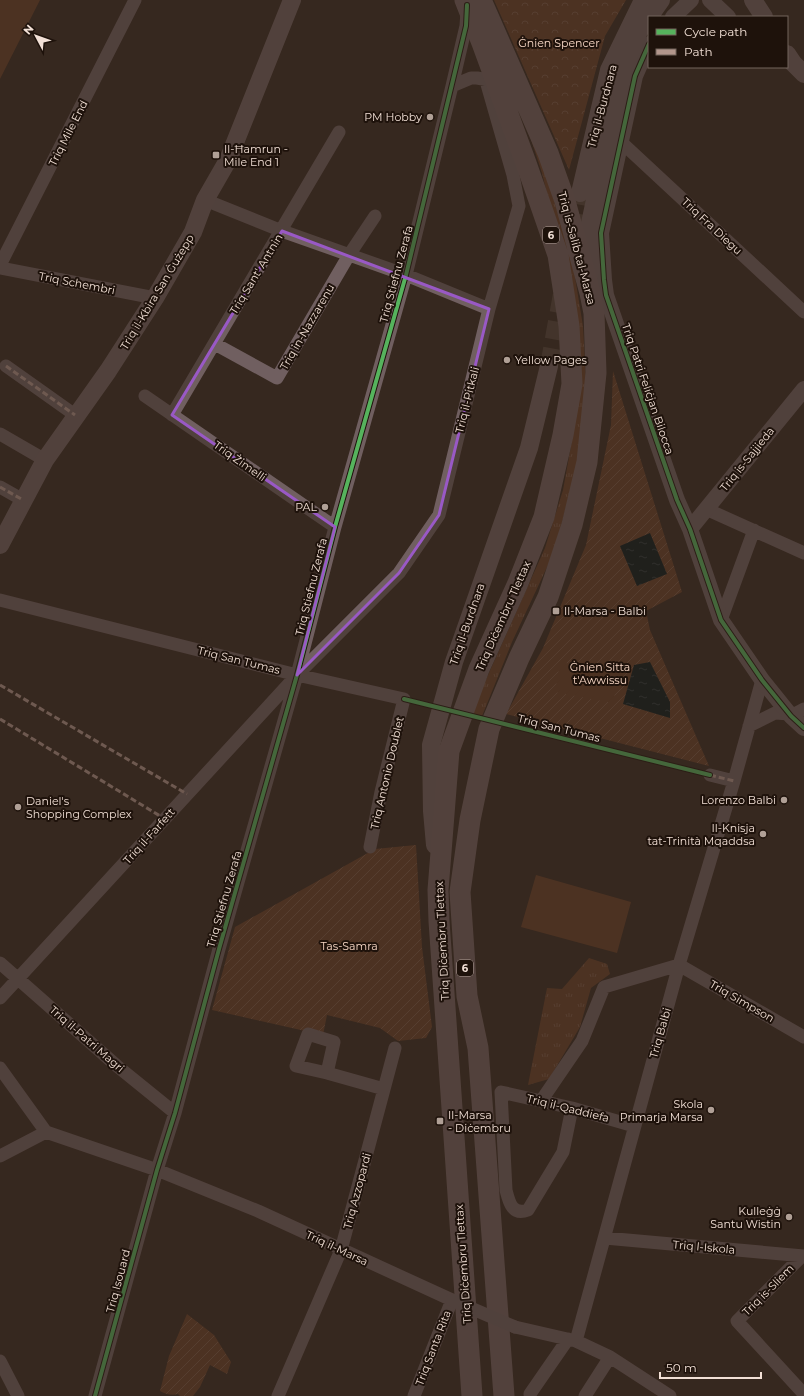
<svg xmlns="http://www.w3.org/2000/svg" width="804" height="1396" viewBox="0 0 804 1396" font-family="Montserrat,sans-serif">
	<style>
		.grass { fill: url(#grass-tufts) }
		.park { fill: url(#park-crowns) }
		.garden { fill: url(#garden-furrows) }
		.pitch { fill: #673f27 }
		.water { fill: url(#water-ripples) }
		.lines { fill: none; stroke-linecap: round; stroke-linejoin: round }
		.secondary-tunnel { stroke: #52443a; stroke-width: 18; stroke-dasharray: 18 9; stroke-linecap: butt }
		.minor { stroke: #705f60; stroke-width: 13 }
		.tertiary { stroke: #705f60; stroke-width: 16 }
		.secondary { stroke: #726160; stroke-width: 18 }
		.trunk { stroke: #746160; stroke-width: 21 }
		.minor-bridge { stroke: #705f60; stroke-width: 13 }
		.quiet { stroke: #b2968c; stroke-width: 3; stroke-dasharray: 6 3; stroke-linecap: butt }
		.cycleway-casing { stroke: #1e120b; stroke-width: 6 }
		.cycleway { stroke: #56b35d; stroke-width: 4 }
		.marked { fill: none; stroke: #9959c5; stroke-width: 3; stroke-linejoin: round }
		.poi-dot { fill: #b0a096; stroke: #1e120b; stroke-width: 1.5 }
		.labels { text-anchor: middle; stroke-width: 4; stroke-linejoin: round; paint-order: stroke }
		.shield { fill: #1e120b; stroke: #b2a299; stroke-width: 1 }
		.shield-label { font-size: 10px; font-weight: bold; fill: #f2e0d6 }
		.park-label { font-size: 11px; fill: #f8d8c6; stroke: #1e120b }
		.street-label { font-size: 11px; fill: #f2e0d6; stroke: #1e120b }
		.poi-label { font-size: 11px; fill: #f2e0d6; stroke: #1e120b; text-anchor: end }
	</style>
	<defs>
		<pattern id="grass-tufts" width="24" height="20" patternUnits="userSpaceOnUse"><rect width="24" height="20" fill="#673f27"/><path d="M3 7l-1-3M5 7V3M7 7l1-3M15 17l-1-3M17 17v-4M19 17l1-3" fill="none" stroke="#7d5a46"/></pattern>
		<pattern id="park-crowns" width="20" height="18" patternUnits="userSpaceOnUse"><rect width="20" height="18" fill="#673f27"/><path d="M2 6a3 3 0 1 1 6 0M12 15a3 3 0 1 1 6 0" fill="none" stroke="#7d5a46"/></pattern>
		<pattern id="garden-furrows" width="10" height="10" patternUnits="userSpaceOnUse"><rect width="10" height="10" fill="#673f27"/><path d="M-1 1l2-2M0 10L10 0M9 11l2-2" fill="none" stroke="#7d5a46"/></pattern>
		<pattern id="water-ripples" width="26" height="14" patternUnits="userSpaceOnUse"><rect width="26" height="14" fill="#05171a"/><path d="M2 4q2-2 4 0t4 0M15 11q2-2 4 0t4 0" fill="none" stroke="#2a383b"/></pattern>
	</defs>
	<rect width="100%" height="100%" fill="#36281f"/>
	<path class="grass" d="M529,119L572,259L583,326L586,380L584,436L555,550L512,642L482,716L471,713L545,548L563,490L573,435L563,260L542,173L525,121Z
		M589,958L607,964L610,974L591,988L580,1027L549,1079L528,1085L547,988L562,989Z"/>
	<path class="park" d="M494,0H626L605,36L569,170Z"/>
	<path class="garden" d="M613,371L682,592L646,611L650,630L709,766L506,714L543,648L586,545L611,425Z
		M416,845L422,947L432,1027L426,1038L398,1041L380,1028L327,1015L323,1035L212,1010L235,927L375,849Z
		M187,1314L214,1335L231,1362L227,1374L210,1365L200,1387L193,1396H180L178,1394C172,1396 165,1394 160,1391L169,1356Z"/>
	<path class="pitch" d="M0,0H40L0,79Z
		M560,662L619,673L613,703L555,692Z
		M536,875L631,902L617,953L521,927Z"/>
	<path class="water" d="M650,533L667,574L637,586L620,546Z
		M650,662L670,702V718L623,704L634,665Z"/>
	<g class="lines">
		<path class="secondary-tunnel" d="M573,231L580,193
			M549,366L562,294"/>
		<path class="minor" d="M452,86L471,78H477L494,81
			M620,141L804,312
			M205,200L282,231L406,275L489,309
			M0,265L135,0
			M0,268L155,298
			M215,344L277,378L349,255L375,216
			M6,366L75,415
			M145,396L335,527
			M172,415L339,132
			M0,434L45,460
			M0,487L23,500
			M706,509L804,553
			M0,600L297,675L404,699L381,792L370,847
			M721,620L754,530
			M791,716L804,709
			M749,726L775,713L790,714
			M710,775L734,781
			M0,963L117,1066L175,1113
			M0,998L297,675L399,573L439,515L489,309L519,206L513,175L486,81
			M308,1034L334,1042L327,1073L296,1066Z
			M0,1068L46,1132
			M327,1073L384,1089
			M541,1101L582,1041L604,987L679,965L804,1037
			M572,1108L563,1152L528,1210C512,1216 509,1202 506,1190L501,1092L572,1108L634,1126
			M0,1156L46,1132L157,1170L258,1211L452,1300L414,1396
			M605,1238L804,1256
			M802,1256L737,1321L804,1394
			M515,1327L576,1341L610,1357L670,1396
			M576,1341L679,965L734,781L762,680
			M0,1361L18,1396
			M530,1394L568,1339
			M95,1396L157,1170L175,1113L219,949L297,675L335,527L406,275L452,86L466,26L467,11
			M278,1396L341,1250L395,1048
			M585,1396L610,1357"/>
		<path class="tertiary" d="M710,0L728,17
			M673,17L691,0
			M649,44L635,76L601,233L604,280L606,295L677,500L690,529L721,620L762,680L791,716L804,728
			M690,529L804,389"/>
		<path class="secondary" d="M753,0L764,17
			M787,54L793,63L804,74
			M580,193L609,70L643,0
			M590,273L589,228L622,73L637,34L661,0
			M0,545L45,460L108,371L155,298L193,232L205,200L228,160L292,0
			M435,845L432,811L431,745L454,662L529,448L549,366"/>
		<path class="trunk" d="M465,0L482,43L526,163L558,255L569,326L572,384L563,435L544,517L518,583L479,669L449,751L438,890L439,921L472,1396
			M481,0L548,153L565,201L590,293L594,313L596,373L587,462L572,525L548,597L519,658L489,729L470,820L460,892L467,996L478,1048L504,1396"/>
		<path class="minor-bridge" d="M452,1300L515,1327"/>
		<path class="quiet" d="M6,366L75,415
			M0,487L23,500
			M0,685L187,794
			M0,719L165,819
			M710,775L734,781"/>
		<defs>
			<path id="cycleway" d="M649,44L635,76L601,233L604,280L606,295L677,500L690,529L721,620L762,680L791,716L804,728
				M404,699L710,775
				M95,1396L157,1170L175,1113L219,949L297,675L335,527L406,275L466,26L467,5"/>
		</defs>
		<use href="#cycleway" class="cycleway-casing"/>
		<use href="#cycleway" class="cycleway"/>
	</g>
	<path d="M0 0H804V1396H0ZM282,231L489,309L439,515L399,573L297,675L335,527L172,415Z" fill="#36281f" fill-opacity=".55" fill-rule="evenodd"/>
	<path class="marked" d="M282,231L489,309L439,515L399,573L297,675L335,527L172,415Z"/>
	<g class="poi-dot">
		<circle cx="430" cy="117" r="4"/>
		<rect x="212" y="151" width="8" height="8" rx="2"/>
		<circle cx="507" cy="360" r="4"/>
		<circle cx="325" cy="507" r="4"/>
		<rect x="552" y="607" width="8" height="8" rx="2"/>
		<circle cx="784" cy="800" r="4"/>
		<circle cx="18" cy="807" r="4"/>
		<circle cx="763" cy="834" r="4"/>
		<circle cx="711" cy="1110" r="4"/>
		<rect x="436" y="1117" width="8" height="8" rx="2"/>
		<circle cx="789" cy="1217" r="4"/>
	</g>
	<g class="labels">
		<g class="shield">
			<rect x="543" y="227" width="16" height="16" rx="3"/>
			<rect x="457" y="960" width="16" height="16" rx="3"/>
		</g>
		<g class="shield-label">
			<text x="551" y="239">6</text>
			<text x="465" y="972">6</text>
		</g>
		<g class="park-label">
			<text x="559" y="47">Ġnien Spencer</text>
			<text x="600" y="671">Ġnien Sitta<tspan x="600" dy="13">t'Awwissu</tspan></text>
			<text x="349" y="950">Tas-Samra</text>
		</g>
		<g class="street-label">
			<text transform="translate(602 106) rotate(-75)" y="4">Triq il-Burdnara</text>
			<text transform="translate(68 133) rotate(-63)" y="4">Triq Mile End</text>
			<text transform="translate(712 226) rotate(43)" y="4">Triq Fra Diegu</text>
			<text transform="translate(577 248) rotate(75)" y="4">Triq is-Salib tal-Marsa</text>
			<text transform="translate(256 274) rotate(-59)" y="4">Triq Sant' Antnin</text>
			<text transform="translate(396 274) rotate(-75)" y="4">Triq Stiefnu Zerafa</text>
			<text transform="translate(77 283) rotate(11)" y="4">Triq Schembri</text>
			<text transform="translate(157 292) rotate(-59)" y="4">Triq il-Kbira San Ġużepp</text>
			<text transform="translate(307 327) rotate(-60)" y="4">Triq in-Nazzarenu</text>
			<text transform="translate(648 389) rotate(71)" y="4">Triq Patri Feliċjan Bilocca</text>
			<text transform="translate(467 400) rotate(-76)" y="4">Triq il-Pitkali</text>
			<text transform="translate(747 459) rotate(-51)" y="4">Triq is-Sajjieda</text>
			<text transform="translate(240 461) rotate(35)" y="4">Triq Żimelli</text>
			<text transform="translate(311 587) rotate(-76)" y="4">Triq Stiefnu Zerafa</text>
			<text transform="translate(503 616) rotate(-66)" y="4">Triq Diċembru Tlettax</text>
			<text transform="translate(467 624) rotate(-71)" y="4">Triq il-Burdnara</text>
			<text transform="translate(239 660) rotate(14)" y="4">Triq San Tumas</text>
			<text transform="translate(559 728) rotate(14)" y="4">Triq San Tumas</text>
			<text transform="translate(387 773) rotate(-77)" y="4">Triq Antonio Doublet</text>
			<text transform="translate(149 836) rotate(-48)" y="4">Triq il-Farfett</text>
			<text transform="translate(224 899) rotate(-74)" y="4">Triq Stiefnu Zerafa</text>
			<text transform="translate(442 941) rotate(-93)" y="4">Triq Diċembru Tlettax</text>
			<text transform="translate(742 1001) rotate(30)" y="4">Triq Simpson</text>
			<text transform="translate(660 1033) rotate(-74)" y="4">Triq Balbi</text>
			<text transform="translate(87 1039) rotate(41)" y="4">Triq il-Patri Magri</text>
			<text transform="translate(568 1108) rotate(14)" y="4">Triq il-Qaddiefa</text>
			<text transform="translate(357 1191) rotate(-75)" y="4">Triq Azzopardi</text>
			<text transform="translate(704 1247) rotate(5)" y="4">Triq l-Iskola</text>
			<text transform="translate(337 1248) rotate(25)" y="4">Triq il-Marsa</text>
			<text transform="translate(463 1264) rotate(-94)" y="4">Triq Diċembru Tlettax</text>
			<text transform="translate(118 1281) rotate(-75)" y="4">Triq Isouard</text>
			<text transform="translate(768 1290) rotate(-45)" y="4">Triq is-Sliem</text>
			<text transform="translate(433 1348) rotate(-69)" y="4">Triq Santa Rita</text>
		</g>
		<g class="poi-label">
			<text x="422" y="121">PM Hobby</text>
			<text x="224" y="153" text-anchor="start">Il-Ħamrun -<tspan x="224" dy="13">Mile End 1</tspan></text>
			<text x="515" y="364" text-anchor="start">Yellow Pages</text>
			<text x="317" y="511">PAL</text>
			<text x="564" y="615" text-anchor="start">Il-Marsa - Balbi</text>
			<text x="776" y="804">Lorenzo Balbi</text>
			<text x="26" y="805" text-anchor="start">Daniel's<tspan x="26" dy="13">Shopping Complex</tspan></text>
			<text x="755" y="832">Il-Knisja<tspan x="755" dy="13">tat-Trinità Mqaddsa</tspan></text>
			<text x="703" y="1108">Skola<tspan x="703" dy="13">Primarja Marsa</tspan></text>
			<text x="448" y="1119" text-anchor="start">Il-Marsa<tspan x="448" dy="13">- Diċembru</tspan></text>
			<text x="781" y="1215">Kulleġġ<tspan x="781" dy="13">Santu Wistin</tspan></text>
		</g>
	</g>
	<rect x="648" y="16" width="140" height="52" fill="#1e120b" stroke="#73645c"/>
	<rect x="656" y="29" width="20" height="6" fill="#56b35d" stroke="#73645c"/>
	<text x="684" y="36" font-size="12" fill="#f2e0d6">Cycle path</text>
	<rect x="656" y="49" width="20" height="6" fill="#b2968c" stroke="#73645c"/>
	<text x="684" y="56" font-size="12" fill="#f2e0d6">Path</text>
	<g transform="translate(36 36) rotate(311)" stroke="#1e120b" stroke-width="3" paint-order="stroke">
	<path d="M0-3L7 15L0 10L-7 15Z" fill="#f2e0d6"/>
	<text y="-6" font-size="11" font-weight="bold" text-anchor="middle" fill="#f2e0d6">N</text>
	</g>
	<path d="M660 1372v6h101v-6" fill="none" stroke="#f2e0d6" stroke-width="2"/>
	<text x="666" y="1372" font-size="12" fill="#f2e0d6" stroke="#1e120b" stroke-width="3" paint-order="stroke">50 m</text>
</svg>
